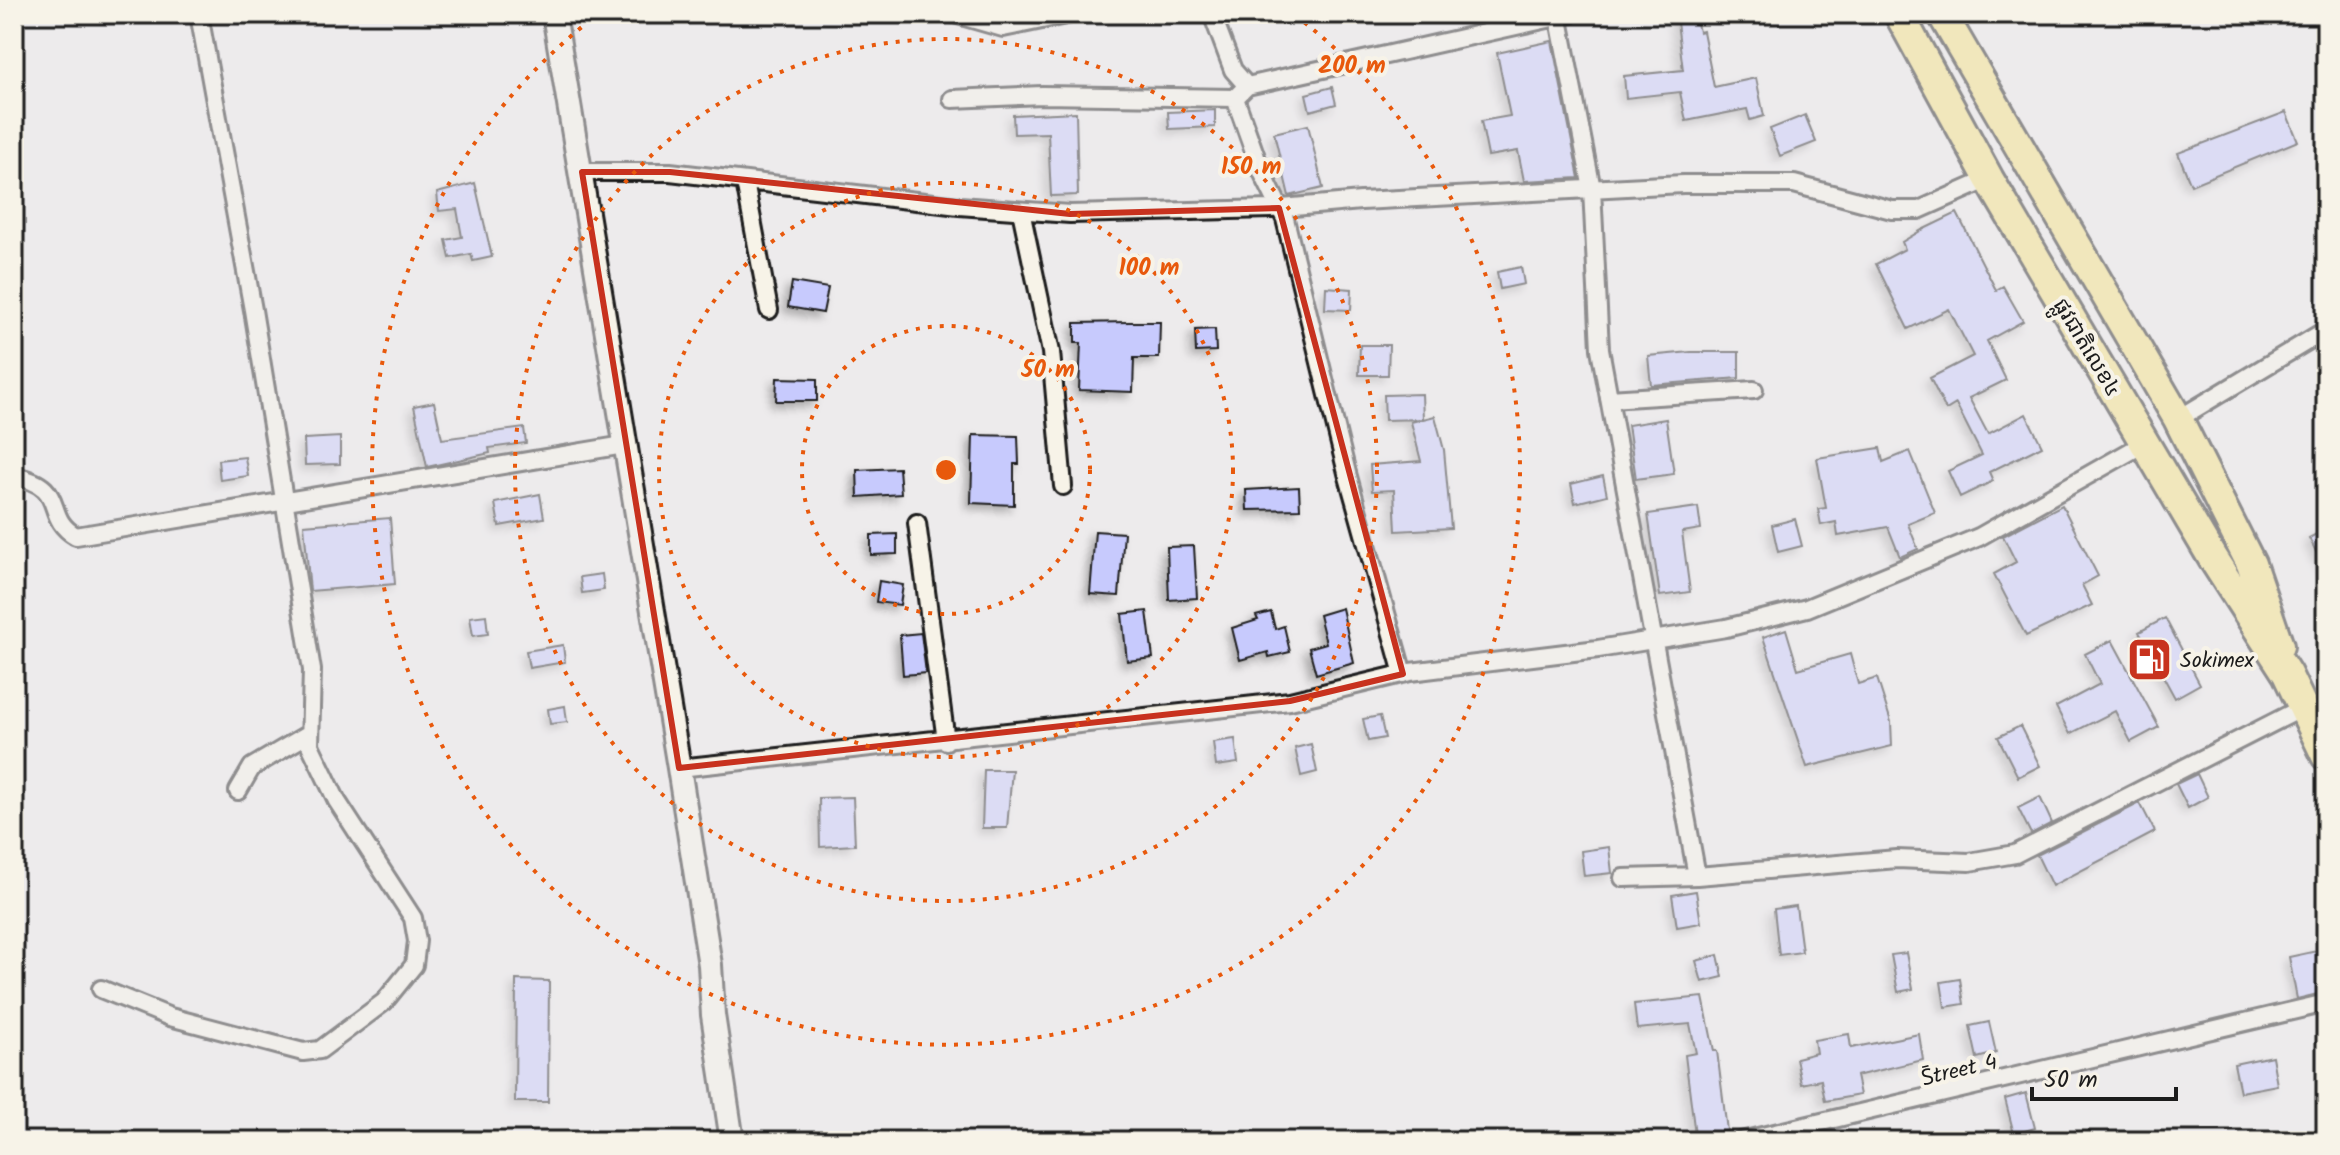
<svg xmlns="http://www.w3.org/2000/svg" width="2340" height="1155" viewBox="0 0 2340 1155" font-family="Kalam,'Noto Sans Khmer',sans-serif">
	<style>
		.building { fill: #c7cafd; stroke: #1c1c1c; stroke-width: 2; filter: url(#shadow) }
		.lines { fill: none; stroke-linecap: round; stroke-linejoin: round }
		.street-casing { stroke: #1c1c1c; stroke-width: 22 }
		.secondary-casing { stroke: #1c1c1c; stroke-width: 28 }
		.highway-casing { stroke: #1c1c1c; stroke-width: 34 }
		.street { stroke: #f7f3e8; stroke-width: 16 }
		.secondary { stroke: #f7f3e8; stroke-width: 22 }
		.highway { stroke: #f6e281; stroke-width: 28 }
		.marked { fill: none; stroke: #c8321e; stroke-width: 6; stroke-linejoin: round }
		.ring { fill: none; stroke: #e8590c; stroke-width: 4; stroke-dasharray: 4 8 }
		.labels { text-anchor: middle; stroke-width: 8; stroke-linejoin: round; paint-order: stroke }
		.street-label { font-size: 22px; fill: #1c1c1c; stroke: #f7f3e8 }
		.poi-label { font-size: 22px; fill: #1c1c1c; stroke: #f7f3e8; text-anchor: start }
		.centre { fill: #e8590c; stroke: #f7f3e8; stroke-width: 4 }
		.ring-label { font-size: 24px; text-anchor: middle; font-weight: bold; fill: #e8590c; stroke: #f7f3e8; stroke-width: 8; stroke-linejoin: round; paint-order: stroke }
	</style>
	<defs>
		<filter id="shadow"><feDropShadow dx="-5" dy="5" stdDeviation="4" flood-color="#0004"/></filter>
	</defs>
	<rect width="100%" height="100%" fill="#edebec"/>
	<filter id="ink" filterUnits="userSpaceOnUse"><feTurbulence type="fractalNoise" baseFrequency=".0125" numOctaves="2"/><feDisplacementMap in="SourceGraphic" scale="16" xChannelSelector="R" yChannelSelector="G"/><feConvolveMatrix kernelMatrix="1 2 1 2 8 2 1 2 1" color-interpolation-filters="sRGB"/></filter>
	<g filter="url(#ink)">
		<path class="building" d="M1676,14H1695L1699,32L1703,31L1714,87L1756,78L1764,116L1750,120L1747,109L1686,121L1680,92L1626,98L1624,76L1683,70Z
			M1552,41L1579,178L1524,181L1518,151L1488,156L1481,121L1510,116L1497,53Z
			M1332,87L1336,104L1310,111L1306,94Z
			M1215,110V127L1169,129L1168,112Z
			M1076,112L1078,195L1051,196L1048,133L1014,134L1013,115Z
			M2286,112L2298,141L2191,185L2178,153Z
			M1805,115L1816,142L1780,156L1770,129Z
			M1308,125L1323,188L1289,196L1274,133Z
			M475,183L492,257L473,261L471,254L450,258L446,240L462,237L457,209L439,211L437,193Z
			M1957,213L1996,290L2003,286L2023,321L1987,341L2006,380L1969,398L1988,434L2026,414L2042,446L1989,472L1993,481L1960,497L1948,471L1982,455L1956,404L1946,410L1930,378L1973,356L1949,309L1908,329L1876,264L1905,249L1902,242L1922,230Z
			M1521,267L1524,284L1500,289L1497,272Z
			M792,282L828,288L823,313L788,307Z
			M1326,287L1352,289L1351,310L1325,309Z
			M1129,322H1160L1159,358H1134L1133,392L1079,390L1081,343H1075V323Z
			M1215,329L1216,351L1196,352L1195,330Z
			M1360,345H1389L1388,375H1359Z
			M1691,352H1739V378L1651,385L1648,356Z
			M777,378L817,379V401H776Z
			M1422,394L1423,419L1385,420L1384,395Z
			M434,402L442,439L524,428L526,443L489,448L490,453L427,467L414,406Z
			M1435,416L1444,450L1451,528L1396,531L1394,490L1372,491L1370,465L1421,461L1411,422Z
			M1666,419L1674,474L1636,479L1628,425Z
			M973,435L1018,436L1019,464H1014V505L971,503Z
			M340,437V464L305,465L304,439Z
			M1880,448L1883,462L1910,451L1935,513L1908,524L1918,549L1900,557L1888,527L1838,536L1836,522L1821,525L1818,509L1826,508L1817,458Z
			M245,457L248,476L220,480L218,460Z
			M899,468L901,494L858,497L857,470Z
			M1603,476L1607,495L1575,503L1571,484Z
			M1299,487L1300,509L1247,510L1246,490Z
			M540,494L544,518L499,526L495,503Z
			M2062,505L2098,576L2082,585L2092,605L2026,636L1994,574L2016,562L2003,536Z
			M1698,507L1701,529L1682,532L1690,592L1660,596L1648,514Z
			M390,518L395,584L310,591L304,525Z
			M1795,519L1802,546L1778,552L1772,525Z
			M2326,529V571L2309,538Z
			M1095,531L1124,533L1119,596L1090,594Z
			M897,534V554L871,555V535Z
			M1194,546L1197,598L1169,600L1167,547Z
			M602,574L604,590L582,593L580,577Z
			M879,581L903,585L900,605L876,602Z
			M1342,608L1354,663L1316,674L1309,648L1326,643L1319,615Z
			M1147,611L1153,658L1127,661L1122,614Z
			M1271,612L1275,629L1284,626L1290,652L1269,657L1268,652L1240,660L1232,628L1258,620L1256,616Z
			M486,615L488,634L473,636L470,617Z
			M2165,618L2200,684L2175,698L2139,632Z
			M1786,629L1798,669L1850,654L1858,684L1877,678L1891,722L1892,746L1807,767L1763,637Z
			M921,633L926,673L903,675L900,635Z
			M2112,640L2159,727L2131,742L2115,711L2070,734L2056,707L2100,684L2085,654Z
			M563,645L565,662L529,668L526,651Z
			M565,706L567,722L550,724L548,709Z
			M1380,716L1385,738L1368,741L1363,719Z
			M2020,726L2040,766L2018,777L1998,737Z
			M1235,739L1238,763L1216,766L1213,742Z
			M1311,744L1317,772L1301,776L1295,748Z
			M984,770H1012L1007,828H982Z
			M2197,774L2208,797L2188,808L2176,784Z
			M853,797L855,845L820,847L819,798Z
			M2040,797L2052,823L2031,834L2018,808Z
			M2140,803L2155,832L2052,886L2037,855Z
			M1609,847L1612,873L1584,876L1581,851Z
			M1696,891L1701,923L1677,927L1672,895Z
			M1796,906L1802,952L1779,955L1774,909Z
			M2326,949V992L2297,999L2289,957Z
			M1906,953L1913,989L1898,992L1891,955Z
			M1718,955L1723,977L1702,982L1696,961Z
			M1960,979L1964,1004L1945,1007L1941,982Z
			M516,980L549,981L548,1102H515Z
			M1703,997L1714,1051H1717L1727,1131L1695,1135L1685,1055L1696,1053L1690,1024L1637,1029L1634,1004Z
			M1989,1022L1996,1053L1977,1058L1970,1026Z
			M1849,1034L1851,1048L1919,1034L1923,1060L1856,1076L1860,1095L1825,1101L1821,1080L1801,1084L1796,1058L1816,1053L1814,1040Z
			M2272,1056L2277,1085L2240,1092L2234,1064Z
			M2026,1093L2035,1128L2014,1134L2005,1099Z"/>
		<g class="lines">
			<defs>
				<path id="street" d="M954,14L1003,28L1071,14
					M1212,14L1233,70L1247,86L1235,98L1260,168L1285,219L1347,473L1403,674
					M1558,14L1592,189L1600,349L1697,876
					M1247,86L1570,14
					M952,99L1042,95L1235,98
					M582,172H670L959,206L1070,214L1271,209L1361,201L1683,184H1794L1892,210H1919L1989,179
					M745,182L769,310
					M1021,211L1051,352L1063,486
					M1609,399L1754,390
					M2178,419L2326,330
					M14,476C70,487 41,516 76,536L624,445
					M917,523L946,741
					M679,768L1290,701L1410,672L1598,649L1726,628L1807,608L1979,537L2145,443
					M238,791L252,767L310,733
					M1623,878L1697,876L1897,859L1969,862L2015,854L2304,707
					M101,989L170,1017L303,1052L320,1050L384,1002L414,965L417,941L413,918L337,801L310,745L312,670L253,310L199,14
					M1741,1141L2326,1003"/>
				<path id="secondary" d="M554,14L679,768L710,965L713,1015L732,1141"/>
				<path id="highway" d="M1899,14L1989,179L2213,559L2287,674L2326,756
					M1942,14L2178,419L2251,564L2279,646"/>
			</defs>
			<use href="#street" class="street-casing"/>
			<use href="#secondary" class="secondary-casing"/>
			<use href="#highway" class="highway-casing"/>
			<use href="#street" class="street"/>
			<use href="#secondary" class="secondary"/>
			<use href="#highway" class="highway"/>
		</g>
	</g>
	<path d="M0 0H2340V1155H0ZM582,172H670L1070,214L1279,208L1403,674L1290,701L679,768Z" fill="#edebec" fill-opacity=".55" fill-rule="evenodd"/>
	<path class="marked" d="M582,172H670L1070,214L1279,208L1403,674L1290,701L679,768Z"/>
	<g class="ring">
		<circle cx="946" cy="470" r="144"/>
		<circle cx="946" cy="470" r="287"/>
		<circle cx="946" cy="470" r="431"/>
		<path d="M1295 15A574 574 0 1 1 597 15"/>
	</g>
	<defs>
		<symbol id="fuel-square" viewBox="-11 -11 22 22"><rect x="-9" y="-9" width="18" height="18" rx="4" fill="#c8321e" stroke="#f7f3e8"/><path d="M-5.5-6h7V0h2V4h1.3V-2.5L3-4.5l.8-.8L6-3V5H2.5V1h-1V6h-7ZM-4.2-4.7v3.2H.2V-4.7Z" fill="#fff"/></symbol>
	</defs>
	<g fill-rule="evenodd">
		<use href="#fuel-square" x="2124" y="634" width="51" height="51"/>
	</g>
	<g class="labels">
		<g class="street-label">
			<text transform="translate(2088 347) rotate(59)" y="8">ផ្លូវជាតិលេខ៤</text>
			<text transform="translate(1959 1069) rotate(-13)" y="8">S̄treet 4</text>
		</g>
		<g class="poi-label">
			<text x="2180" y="667">Sokimex</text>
		</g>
	</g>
	<circle cx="946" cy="470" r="12" class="centre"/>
	<g class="ring-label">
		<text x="1352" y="73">200 m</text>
		<text x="1251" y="174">150 m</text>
		<text x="1149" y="275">100 m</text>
		<text x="1048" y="377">50 m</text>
	</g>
	<rect width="2340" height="1155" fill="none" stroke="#f7f3e8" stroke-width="48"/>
	<rect x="24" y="24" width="2292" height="1107" fill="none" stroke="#1c1c1c" stroke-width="3" filter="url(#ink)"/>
	<path d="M2032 1087v12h144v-12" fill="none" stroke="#1c1c1c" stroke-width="4"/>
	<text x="2044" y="1087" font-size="24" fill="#1c1c1c" stroke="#f7f3e8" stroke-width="6" paint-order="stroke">50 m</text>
</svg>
